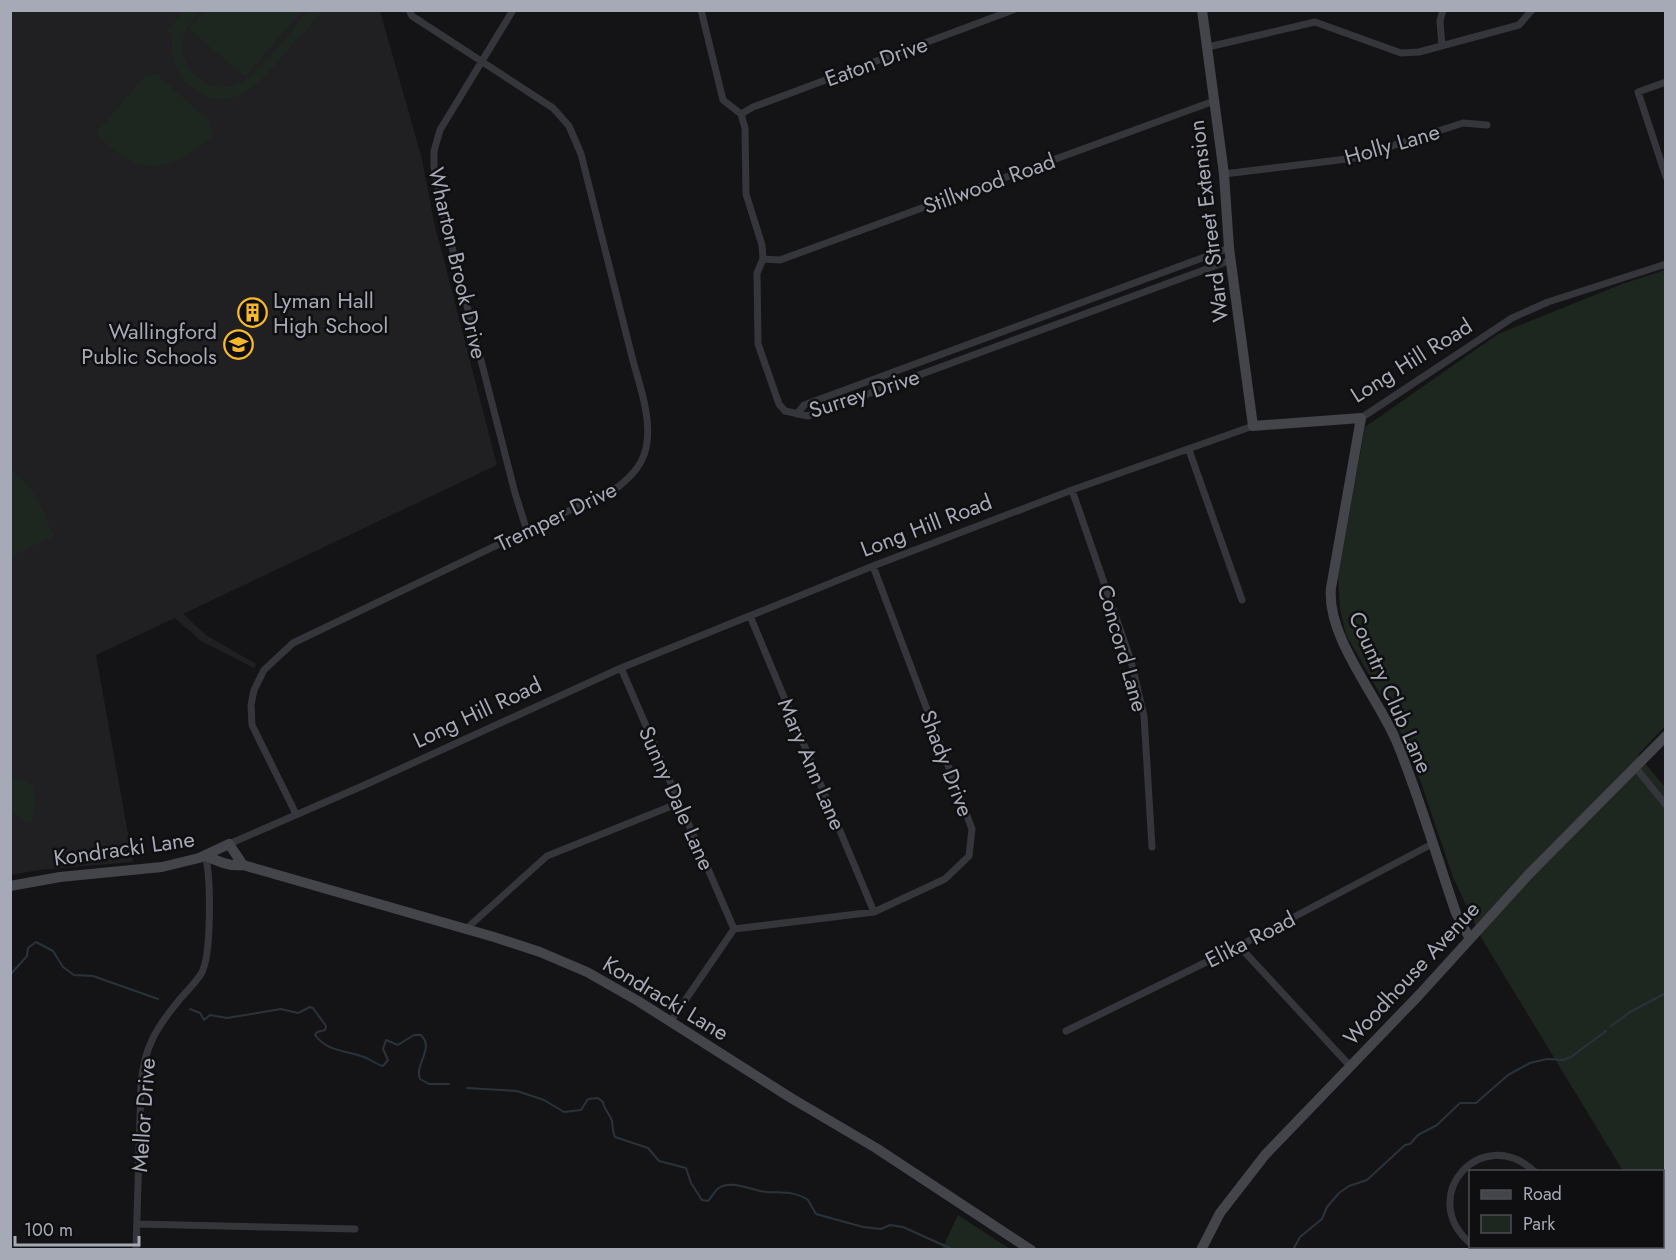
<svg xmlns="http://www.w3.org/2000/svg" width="1676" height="1260" viewBox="0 0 1676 1260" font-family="Jost,sans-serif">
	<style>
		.built { fill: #202023 }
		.green { fill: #1e2620 }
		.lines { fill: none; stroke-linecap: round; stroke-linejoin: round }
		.stream { stroke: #2a333b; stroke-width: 2 }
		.street { stroke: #35363b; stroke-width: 7 }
		.secondary { stroke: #43454b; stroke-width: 10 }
		.labels { text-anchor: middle; stroke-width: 5; stroke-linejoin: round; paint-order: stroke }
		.street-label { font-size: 22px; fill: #a6aab7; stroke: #0f0f11 }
		.poi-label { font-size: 22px; fill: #a6aab7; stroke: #0f0f11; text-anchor: start }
	</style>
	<rect width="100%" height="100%" fill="#141416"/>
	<path class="built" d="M11,11H380L422,159L434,222L497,465L183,614L206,635L256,664L254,668L201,641L175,618L96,655L133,862L39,870L11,875Z"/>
	<path class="green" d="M185,10L200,11C193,19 186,27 183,38C177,68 208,97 238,84C257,77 293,28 308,11H322C310,25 298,39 285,53C261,82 230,120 190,86C175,73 170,55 172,35L167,30Z
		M205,11V10L302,11L245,77L189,29Z
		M157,74L209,121L213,136C189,157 161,175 129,160C116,154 105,142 96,133L146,75Z
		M1665,270V726L1638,755L1665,787V1242L1662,1237V1172L1623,1171L1482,939L1453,877L1411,753L1390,711L1346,635L1340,608L1338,576L1365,427L1498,334L1622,284Z
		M11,471C36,486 42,510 54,536L11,557Z
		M19,779L30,782C38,795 36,809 31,823C23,821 19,815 11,813V781Z
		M958,1215L1010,1249H942Z"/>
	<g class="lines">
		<path class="stream" d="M10,975L27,956L28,948L36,942L53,951L63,967L74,975L93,976L158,999
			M190,1009L200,1013L204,1020L210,1015L227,1018L281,1009L298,1013L310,1007L313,1008L326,1026L325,1030L317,1032L315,1035C328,1052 344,1050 361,1056C369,1058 375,1064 383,1066L388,1060L383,1049L386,1040L398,1045L414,1035H421C435,1049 414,1064 420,1079L429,1084H449
			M1611,1026L1630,1012L1666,993
			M467,1088L517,1091L544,1100L564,1112L581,1110L588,1099L598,1098L603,1102C604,1110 610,1114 612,1121C613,1127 612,1131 615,1137L648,1148L659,1161L686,1168L691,1183L702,1200L708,1201C712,1197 715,1190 720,1187C736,1180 752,1191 767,1192C782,1193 795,1191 808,1200L816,1214L863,1227L881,1229L890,1225L903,1227L954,1250
			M1293,1250L1300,1237L1322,1219L1327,1207L1339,1193L1349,1186L1367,1180L1405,1145L1410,1144L1418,1135L1437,1125L1460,1103H1476L1508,1075L1530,1063L1547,1059L1563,1060L1571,1057L1606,1031"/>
		<path class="street" d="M513,10L440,130L434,151V167L444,216L515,493L527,531
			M701,10L723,100L741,114L745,128L746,194L762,245L763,259L757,273L758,344L779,404L785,411L808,416L1231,260
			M1442,46L1440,21L1443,10
			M1208,47L1315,22L1401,53L1419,52L1519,25L1532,10
			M1666,82L1638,92L1666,177
			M741,114L753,107L1013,10
			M1224,174L1355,158L1463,123L1487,125
			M763,259L780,260L1214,101
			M797,414L804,405L1229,248
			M1361,418L1512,318L1548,302L1666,264
			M1189,450L1242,600
			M1072,490L1131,661L1144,716L1152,847
			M750,616L874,912
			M621,668L734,929
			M1635,767L1666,805
			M296,814L252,725L251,705L254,690L264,670L293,643L618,487C633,475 645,462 647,442C651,414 638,381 631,353C614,287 598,220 581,154L569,126L553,108L412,16L409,10
			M229,844L367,784L621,668L873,566L1072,490L1253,426
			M466,929L547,856L679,803
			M1239,946L1350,1066
			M671,1021L734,929L874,912L945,879L969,856L972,829L873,566
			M1066,1031L1239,946L1432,844
			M137,1224L355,1229
			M1470,1243C1416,1196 1482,1122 1535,1172
			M1477,1246L1484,1250
			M1581,1246L1582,1250
			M136,1250L141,1085C144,1047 156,1028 180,999C187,991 195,983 201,974C212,956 211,875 205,855
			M1512,1250L1521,1246"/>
		<path class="secondary" d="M1202,10L1224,174L1229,248L1253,426L1361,418L1331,588C1326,638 1380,699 1398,745C1420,799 1437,858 1456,913L1470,939
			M205,855C216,861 229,867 243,865L494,937L540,952L587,972L638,1001L791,1098L876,1148L1031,1250
			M10,886L60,877L162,867L199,858L229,844L243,865
			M1201,1250L1220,1213L1265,1155L1420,994L1529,874L1666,736"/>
	</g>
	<defs>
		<symbol id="building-ring" viewBox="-11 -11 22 22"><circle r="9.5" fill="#0f0f11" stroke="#f7b92c" stroke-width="1.5"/><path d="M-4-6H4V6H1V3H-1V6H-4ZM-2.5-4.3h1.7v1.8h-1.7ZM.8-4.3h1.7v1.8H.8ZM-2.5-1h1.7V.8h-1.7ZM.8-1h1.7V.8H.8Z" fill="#f7b92c"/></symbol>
		<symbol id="school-ring" viewBox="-11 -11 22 22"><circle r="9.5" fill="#0f0f11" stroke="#f7b92c" stroke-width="1.5"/><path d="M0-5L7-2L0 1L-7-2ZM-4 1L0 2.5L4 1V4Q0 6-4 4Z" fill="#f7b92c"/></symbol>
	</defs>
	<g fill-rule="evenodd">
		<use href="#building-ring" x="236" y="296" width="33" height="33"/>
		<use href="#school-ring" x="222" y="328" width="33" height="33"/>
	</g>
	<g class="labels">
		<g class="street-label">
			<text transform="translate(876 61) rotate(-20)" y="8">Eaton Drive</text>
			<text transform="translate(1392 144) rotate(-16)" y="8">Holly Lane</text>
			<text transform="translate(989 183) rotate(-20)" y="8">Stillwood Road</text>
			<text transform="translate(1208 221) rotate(-97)" y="8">Ward Street Extension</text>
			<text transform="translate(458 263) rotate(77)" y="8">Wharton Brook Drive</text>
			<text transform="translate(1411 360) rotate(-32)" y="8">Long Hill Road</text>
			<text transform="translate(864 393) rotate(-18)" y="8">Surrey Drive</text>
			<text transform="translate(556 516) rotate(-26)" y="8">Tremper Drive</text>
			<text transform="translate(926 525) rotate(-21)" y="8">Long Hill Road</text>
			<text transform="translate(1123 648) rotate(74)" y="8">Concord Lane</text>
			<text transform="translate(1391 692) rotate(66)" y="8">Country Club Lane</text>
			<text transform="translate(477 712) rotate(-25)" y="8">Long Hill Road</text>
			<text transform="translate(947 763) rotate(69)" y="8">Shady Drive</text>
			<text transform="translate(812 764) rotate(67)" y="8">Mary Ann Lane</text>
			<text transform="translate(677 798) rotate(66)" y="8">Sunny Dale Lane</text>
			<text transform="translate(124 848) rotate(-8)" y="8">Kondracki Lane</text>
			<text transform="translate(1250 939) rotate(-27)" y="8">Elika Road</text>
			<text transform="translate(1411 973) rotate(-47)" y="8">Woodhouse Avenue</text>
			<text transform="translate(666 998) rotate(31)" y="8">Kondracki Lane</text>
			<text transform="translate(143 1115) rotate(-86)" y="8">Mellor Drive</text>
		</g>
		<g class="poi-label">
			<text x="273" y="308">Lyman Hall<tspan x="273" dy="25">High School</tspan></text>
			<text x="217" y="339" text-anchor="end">Wallingford<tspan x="217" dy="25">Public Schools</tspan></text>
		</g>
	</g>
	<rect width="1676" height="1260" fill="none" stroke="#a6aab7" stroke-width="24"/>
	<rect x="1469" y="1170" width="195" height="78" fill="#0f0f11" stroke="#4b4d53" stroke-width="1.5"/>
	<rect x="1481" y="1190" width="30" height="9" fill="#43454b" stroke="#4b4d53" stroke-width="1.5"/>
	<text x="1523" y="1200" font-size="18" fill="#a6aab7">Road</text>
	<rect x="1481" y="1215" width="30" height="18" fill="#1e2620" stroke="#4b4d53" stroke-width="1.5"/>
	<text x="1523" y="1230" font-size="18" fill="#a6aab7">Park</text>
	<path d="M15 1236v9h124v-9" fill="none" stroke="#a6aab7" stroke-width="3"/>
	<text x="24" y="1236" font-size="18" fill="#a6aab7" stroke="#0f0f11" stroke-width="4.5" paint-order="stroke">100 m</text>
</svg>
